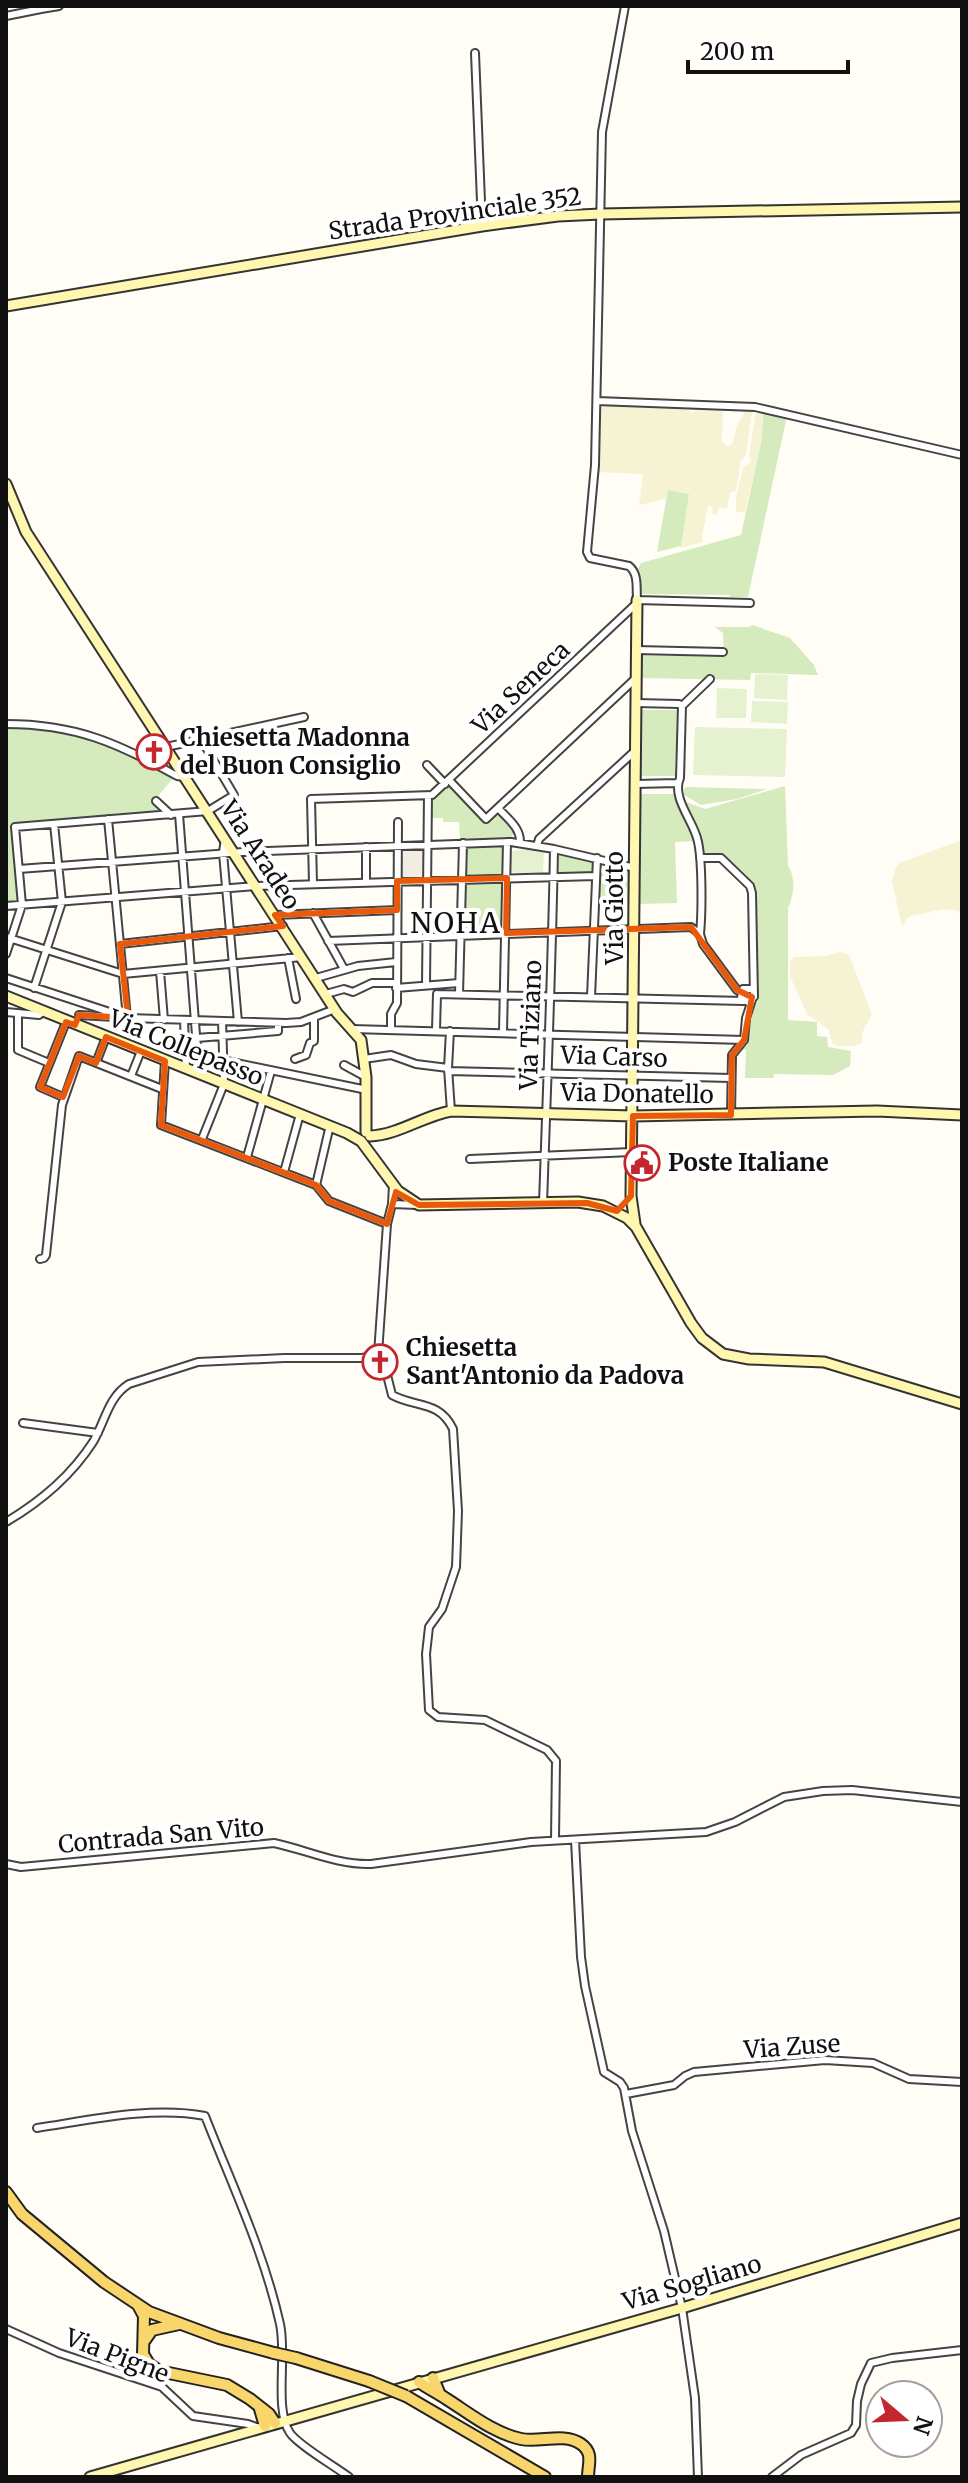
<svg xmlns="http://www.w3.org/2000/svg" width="968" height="2483" viewBox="0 0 968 2483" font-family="Merriweather,serif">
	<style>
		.farmland { fill: #f6f3d4 }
		.green { fill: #d5ebbd }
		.pitch { fill: #e6f2cf }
		.plaza { fill: #f1ede2 }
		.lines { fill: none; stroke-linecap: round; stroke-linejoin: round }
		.street-casing { stroke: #444; stroke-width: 10 }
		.secondary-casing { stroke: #333; stroke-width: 13 }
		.primary-casing { stroke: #222; stroke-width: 14 }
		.street { stroke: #fff; stroke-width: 6 }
		.secondary { stroke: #fff6b0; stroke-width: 9 }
		.primary { stroke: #f9d66b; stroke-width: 10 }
		.primary-bridge-casing { stroke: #222; stroke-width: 14; stroke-linecap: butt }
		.primary-bridge { stroke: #f9d66b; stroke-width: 10 }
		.marked { fill: none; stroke: #e8590c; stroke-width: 6; stroke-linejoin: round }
		.labels { text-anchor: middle; stroke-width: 8; stroke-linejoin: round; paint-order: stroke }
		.street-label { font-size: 24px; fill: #111; stroke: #fff }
		.poi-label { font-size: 24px; font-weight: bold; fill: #111; stroke: #fff; text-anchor: start }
		.quarter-label { font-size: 28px; letter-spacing: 2px; fill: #111; stroke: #fff }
	</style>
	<rect width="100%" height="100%" fill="#fffdf5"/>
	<path class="farmland" d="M603,404L681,406L693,413L695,410L703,409V407L723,408L722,439L723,443L728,446L732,444L737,425L743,416L744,411L752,412L746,455L741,461L736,491L730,493L727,509L719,507L717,515L712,513L713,507L708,506L702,538L703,542L680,548L689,494L668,490L666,499L639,505L643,474L597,472L598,462L601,458L598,455L599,409Z
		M758,412H764L761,443L745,513L736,511V497L743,468L751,462L749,456L755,415Z
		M962,840V929L959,911L944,909L911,916L907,918L902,927L892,881L896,867L899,863Z
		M840,952L849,955L872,1014L862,1033V1043L854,1046H837L832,1043L829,1030L807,1014L790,976V962L794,957L825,956Z"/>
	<path class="green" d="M764,410L787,416L748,597H730V595L640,594L638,569L641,563L741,535L761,443Z
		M668,490L689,494L681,546L657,552Z
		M752,625L790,638L814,665L818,675L751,673L750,680L639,678L640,655L724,657L723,633L715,627H750Z
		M641,710H677L675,776H641Z
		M6,726C71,726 118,745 174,777L153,802L161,813L13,825L19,903L6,904Z
		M449,785L485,823L498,812L514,830L512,838L460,839L459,822H443V818H430L432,801Z
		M785,786L788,866C796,877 794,896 788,908V1020L817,1022V1036L827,1037L828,1047L851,1051L850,1066L833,1075L774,1074L773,1078H745L746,1050L742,1049L748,1044L750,1018L759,999L754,886L723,854H703L702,836L686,802L705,809Z
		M686,787L767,789L737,799L701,805L684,795V789Z
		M641,794H677L696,841L675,842L677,903L639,904Z
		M504,845V876L466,877V846Z
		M557,853L594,861V873L557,874Z
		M600,862L630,871L632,903L598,905Z
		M504,880L503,930L465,931L466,882Z"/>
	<path class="pitch" d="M755,674L788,675L787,700L754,698Z
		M717,688L747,689L746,718H716Z
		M752,701L788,702L787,724L751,722Z
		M695,727L787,729L785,777L693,775Z
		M528,849L544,852L543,873L526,874L510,872L511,851Z"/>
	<path class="plaza" d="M423,847L425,849V875L423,877L402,878L401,850Z"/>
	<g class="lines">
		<defs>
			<path id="street" d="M625,6L602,132L595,465L587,552L590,558L629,566C639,574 636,588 637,600L750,603
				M40,7L41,9L59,6
				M6,16L41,9
				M475,53L482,226
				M597,401L755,407L962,455
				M636,650L723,652
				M636,703L679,704L682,706L680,778C672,796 690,817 696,835C703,852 702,914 700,934
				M682,706L710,679
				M6,724C75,724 118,743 177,776L184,777
				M166,747L304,717
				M427,765L445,784
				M449,780L486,819L636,678
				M636,784L677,783
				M156,801L171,815
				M498,808C508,819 521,828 520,843
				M179,814L199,1074
				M108,819L127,1018
				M225,838L223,853L238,1022
				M537,846L539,839L636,750
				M700,858H721L750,886L752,893L754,997L748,1002L741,998L743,989H752
				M19,869L243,852L511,842L554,849L635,868
				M366,882V847
				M313,884L311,799L432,795L637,603
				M6,906L256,886L596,876
				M313,913L344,969
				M275,915L397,910
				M6,937L123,974L302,957
				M328,941L691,927L700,934L703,944L737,990L741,992
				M120,944L283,926
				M6,954L22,905L15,827L208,811L234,795L201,739
				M288,958L296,999
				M160,971L164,1020
				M6,978L128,1018L286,1023L301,1022L335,1009
				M316,978L358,966L396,962
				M426,985L428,795
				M34,988L62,902L54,824
				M396,988L459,983
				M326,994L344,989L353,992L372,983H396
				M437,994L744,1001
				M459,994L463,843
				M591,997L597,858
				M6,1012L39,1015L44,1011
				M18,1014V1050L49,1063
				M79,1015L115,1017
				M184,1020L186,1069
				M352,1029L744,1040
				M391,1029V1014L397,1003L398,822
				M436,1030L437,994
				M450,1031L448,1068L451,1111
				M503,1032L507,842
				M197,1038L278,1031V1023
				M198,1055L367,1090
				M295,1059L306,1055L310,1043L314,1041V1017
				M364,1059L391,1055L416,1064L448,1068
				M165,1061L161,1125L316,1185L329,1201L387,1224
				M96,1063L106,1037
				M344,1065L366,1077
				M448,1071L731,1078
				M131,1076L141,1051
				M63,1097L40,1087L66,1022
				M731,1115L732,1055L744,1040L746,1018L752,1000
				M202,1139L224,1084L222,1021
				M247,1157L271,1071
				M470,1159L632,1152
				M284,1172L300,1114
				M316,1185L330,1125
				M392,1204L417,1205
				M543,1204C547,1085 552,967 554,849
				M40,1259L44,1258L46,1255L62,1105L79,1056L162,1089
				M378,1354L383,1359L392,1395C416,1408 439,1400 453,1429L458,1511L456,1567L442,1609L429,1627L426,1654L429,1710L438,1717L485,1720L547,1750L556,1761L555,1840
				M23,1423L98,1433
				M6,1522C40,1502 71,1476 93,1442C105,1422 108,1397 129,1384L198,1362L284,1358H362L378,1354L387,1224L392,1204L393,1185
				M575,1840L581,1957L585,1986L604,2072L620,2082L624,2088L632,2131L664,2231L682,2308L695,2398L698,2477
				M6,1864L21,1867L274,1843C307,1850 337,1865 371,1864L531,1842L706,1832L735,1822L784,1797L823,1791L852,1790L962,1802
				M626,2094L674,2085L685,2076L694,2072L825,2060L873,2063L909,2079L962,2082
				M37,2128C90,2120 152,2106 205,2116C232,2185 264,2252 280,2324C287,2355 274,2410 290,2433C298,2445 336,2467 349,2477
				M6,2329L59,2353L162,2387L193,2416L248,2424L259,2428
				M772,2477L801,2455L851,2433L856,2425L857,2401L861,2384L871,2363L892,2358L962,2350"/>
			<path id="secondary" d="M6,306L482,226L558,216L601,214L962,207
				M6,484L26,532L337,1013L361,1040L366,1077V1132
				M6,996L347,1133L361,1141L398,1191L419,1205L578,1202L603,1206L627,1218L636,1227L691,1323L702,1338L723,1354L749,1359L824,1362L962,1404
				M370,1136C398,1135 423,1116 451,1111L633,1116L877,1111L962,1115
				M635,1224L631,1196L637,600
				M90,2477L682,2308L962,2223"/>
			<path id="primary" d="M6,2192L22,2214L104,2282L149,2312L219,2338L274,2353
				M138,2305L144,2316L143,2354L149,2364L159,2371L227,2385L250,2399L269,2414L275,2423
				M145,2340L152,2330L179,2324
				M296,2358L369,2381
				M433,2378L440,2395
				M419,2382C427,2388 436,2392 445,2398C469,2413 493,2433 521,2439C540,2443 564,2432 581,2444C594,2453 588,2464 588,2477
				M406,2396L545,2477
				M260,2409L265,2426"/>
		</defs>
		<use href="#street" class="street-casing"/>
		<use href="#secondary" class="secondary-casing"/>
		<use href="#primary" class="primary-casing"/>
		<use href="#street" class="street"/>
		<use href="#secondary" class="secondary"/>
		<use href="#primary" class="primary"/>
		<defs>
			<path id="primary-bridge" d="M274,2353L296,2358
				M369,2381L406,2396"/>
		</defs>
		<use href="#primary-bridge" class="primary-bridge-casing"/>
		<use href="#primary-bridge" class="primary-bridge"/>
	</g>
	<path class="marked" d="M507,878L506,933L691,927L737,990L752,997L744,1040L732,1055L731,1115L633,1116L631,1196L617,1211L587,1203L419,1205L396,1192L387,1224L329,1201L316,1185L161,1125L165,1061L106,1037L96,1063L79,1056L63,1097L40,1087L66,1022L75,1025L79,1015L128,1018L120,944L283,926L275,915L397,910V881Z"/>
	<defs>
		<symbol id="church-ring" viewBox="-11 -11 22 22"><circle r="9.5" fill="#fff" stroke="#c4262e" stroke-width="1.5"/><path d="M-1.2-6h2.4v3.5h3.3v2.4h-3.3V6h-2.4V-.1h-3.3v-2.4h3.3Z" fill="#c4262e"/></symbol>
		<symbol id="civic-ring" viewBox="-11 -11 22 22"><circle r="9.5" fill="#fff" stroke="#c4262e" stroke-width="1.5"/><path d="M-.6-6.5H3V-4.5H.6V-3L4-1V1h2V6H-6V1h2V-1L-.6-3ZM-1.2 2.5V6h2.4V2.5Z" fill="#c4262e"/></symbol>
	</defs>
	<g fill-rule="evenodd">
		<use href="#church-ring" x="134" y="732" width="40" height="40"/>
		<use href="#civic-ring" x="622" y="1143" width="40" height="40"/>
		<use href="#church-ring" x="360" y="1342" width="40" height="40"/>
	</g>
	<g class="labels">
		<g class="street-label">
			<text transform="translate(455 214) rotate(-8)" y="8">Strada Provinciale 352</text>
			<text transform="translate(521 688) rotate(-43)" y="8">Via Seneca</text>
			<text transform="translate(260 855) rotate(57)" y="8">Via Aradeo</text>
			<text transform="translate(615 908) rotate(-90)" y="8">Via Giotto</text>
			<text transform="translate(531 1025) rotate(-88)" y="8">Via Tiziano</text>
			<text transform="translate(186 1048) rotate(22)" y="8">Via Collepasso</text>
			<text transform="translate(614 1057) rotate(2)" y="8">Via Carso</text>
			<text transform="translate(637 1094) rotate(1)" y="8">Via Donatello</text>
			<text transform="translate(161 1836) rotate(-5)" y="8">Contrada San Vito</text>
			<text transform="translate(792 2047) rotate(-4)" y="8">Via Zuse</text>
			<text transform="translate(692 2283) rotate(-16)" y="8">Via Sogliano</text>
			<text transform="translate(117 2356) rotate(21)" y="8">Via Pigne</text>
		</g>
		<g class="poi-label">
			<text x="180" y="746">Chiesetta Madonna<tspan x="180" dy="28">del Buon Consiglio</tspan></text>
			<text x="668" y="1171">Poste Italiane</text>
			<text x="406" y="1356">Chiesetta<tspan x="406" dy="28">Sant'Antonio da Padova</tspan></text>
		</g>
		<g class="quarter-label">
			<text x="456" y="933">NOHA</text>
		</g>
	</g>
	<rect width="968" height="2483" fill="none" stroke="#111111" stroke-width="16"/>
	<g transform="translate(904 2419) rotate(109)"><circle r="38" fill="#ffffff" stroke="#a0a0a0" stroke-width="2"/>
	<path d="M0-6L14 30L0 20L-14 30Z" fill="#c4262e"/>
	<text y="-12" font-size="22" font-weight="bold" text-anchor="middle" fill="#111111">N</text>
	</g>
	<path d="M688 60v12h160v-12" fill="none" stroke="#111111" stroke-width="4"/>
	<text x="700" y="60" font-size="24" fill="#111111" stroke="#ffffff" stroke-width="6" paint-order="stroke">200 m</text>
</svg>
